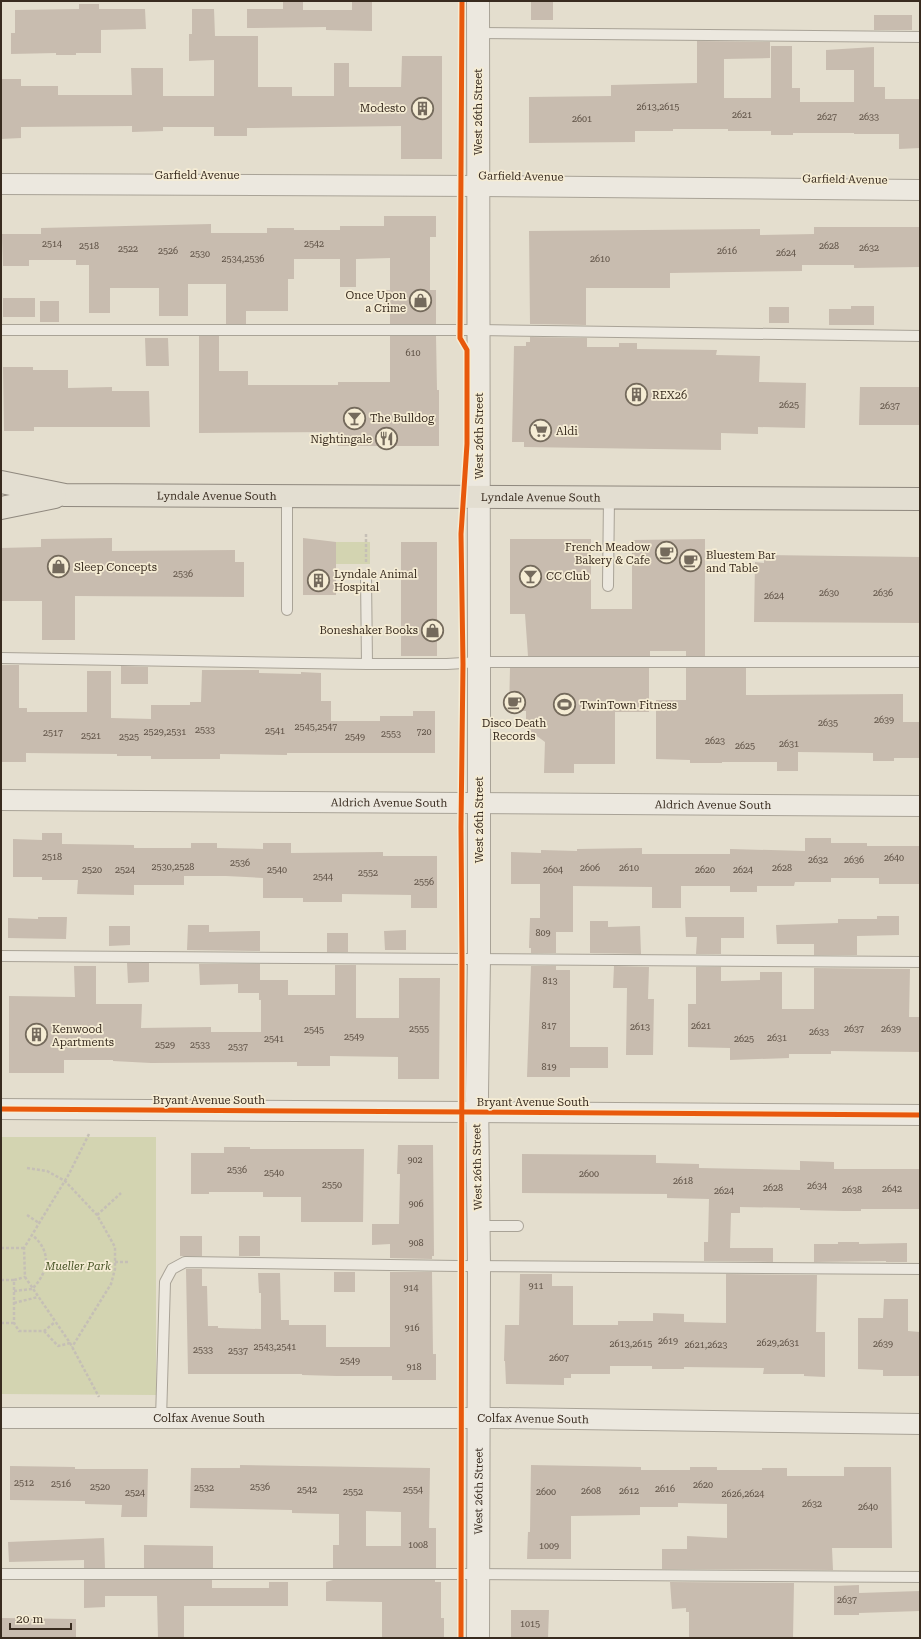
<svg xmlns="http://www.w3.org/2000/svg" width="921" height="1639" viewBox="0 0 921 1639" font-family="'Roboto Serif',serif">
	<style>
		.green { fill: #d3d4b1 }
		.building { fill: #c8bcaf; fill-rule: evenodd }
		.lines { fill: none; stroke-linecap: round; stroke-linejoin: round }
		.service-casing { stroke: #a9a397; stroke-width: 12 }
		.minor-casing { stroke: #a9a397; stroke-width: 22 }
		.tertiary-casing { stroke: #a9a397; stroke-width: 24 }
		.primary-casing { stroke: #8f887e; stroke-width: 24 }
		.path { stroke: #c5bfb6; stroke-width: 2.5; stroke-dasharray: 3 2; stroke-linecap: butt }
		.service { stroke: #ece8df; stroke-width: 10 }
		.minor { stroke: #ece8df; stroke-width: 20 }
		.tertiary { stroke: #ece8df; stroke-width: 22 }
		.primary { stroke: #e3ded1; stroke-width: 22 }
		.cycleway-casing { stroke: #f5ecd4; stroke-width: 8 }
		.cycleway { stroke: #e8590c; stroke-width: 5 }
		.labels { text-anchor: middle; stroke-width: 3.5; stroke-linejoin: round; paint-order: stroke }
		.number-label { font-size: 9px; fill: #5c4f43 }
		.poi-label { font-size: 11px; fill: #382b1f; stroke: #f5ecd4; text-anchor: start }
		.street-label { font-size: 11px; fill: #382b1f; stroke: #f5ecd4 }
		.park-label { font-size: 11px; font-style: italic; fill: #485426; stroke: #f5ecd4 }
	</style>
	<rect width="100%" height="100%" fill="#e4dece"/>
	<path class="green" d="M336,542H370V564H336Z
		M1,1137H156V1395L1,1394Z"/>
	<path class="building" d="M283,1H303V10H352V1H372V31L326,30V27L247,28V9H283Z
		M531,1H553V20H531Z
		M79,4H99V9H145L146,29L101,30V53H76V55H56V53L11,54V33H15V10L79,9Z
		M192,9H214L215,36H258V87H292V96H334V63H349V87H401L402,56H442V159H401V126L247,128V136H214V127H163V131L132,132V126L21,127V138L1,139V79H21V86H58V95H132L131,68H163V96H214V60L189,61V34H192Z
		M874,15H912V30H874Z
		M697,41L770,42V58L724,59V98H771V46H792V88H800V102H854V70H826V50L874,47V87H885V99H920V148L899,149V134H854V133H793V135H771V131H728V129H673V131H635V142L529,143V97L611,96V85L697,83Z
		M384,216H436V237H430V290H436V324H390V310H384V290H390V258L356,259V287H340V259H294V279H288V311H246V324H226V284H188V316H159V288H110V313H89V265H76V260H29V266H3L2,234H41V228L211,224V233H267V228H294V230H340V226H384Z
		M814,227H920V267L854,268V265H802V271L670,273V288H586V325L530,324L529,231L760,229V235L814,234Z
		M3,298H35V317H3Z
		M40,301H59V322H40Z
		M851,306H874V325H829V309H851Z
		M769,307H789V323H769Z
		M199,336H219V371H248V385H338V382H390V336H436L437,390H439V446H338V432L199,433Z
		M530,337L587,338V347H619V343H637V349L717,350L716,355L760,356L759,382L806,383L805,428L758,427V434L721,433V450L524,447V442H512L514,346H526V342H530Z
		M145,338H168L169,366H146Z
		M3,367H33V370H68V388L112,387V391H149L150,427H34V431H4Z
		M860,387H920V425H859Z
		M112,538V551L235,550V562H244V597L75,596V640H42V601H1V548L41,547V539Z
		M303,538L336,542V595H303Z
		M510,539H591V609H632V540L705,539V656H686V651H650V656H528L525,614H510Z
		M401,542H437V656H401Z
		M764,555L920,557V623L754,622L755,562L764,563Z
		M2,665H19V708H27V712H87V671H111V718L151,719V705H190V702H201L202,670H259V673L301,674V672L321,673V701H331V721H380V716H413V711H435V753H287V755L220,754V759H151V756H117V754L26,753V762H1Z
		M121,666L148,667V684H121Z
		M510,668H649V712H615V764H574V773H544L545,742L526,728V711H509Z
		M686,668H746V695L903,694V722H920V758H894V761H873V753L798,752V771H777V762H722V763H690V760L656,759V700H686Z
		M42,833H62V844L134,845V848H191V843H217V848L263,849V843H291V853L383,852V856H437V908H411V895L342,894V902H303V898H263V878L226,876H184V885H134V895L77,894L78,880H42V877H13V839L42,840Z
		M805,838H831V843H867V846H920V884H879V878H831V882H795L794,886H757V892H730V886H681V908H652V887L573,886V932H556V953H531V948H529L530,918H540V884H511V852L541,853V850L577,851V849L642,848V854H730V849L805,851Z
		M877,916H899V935L857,936V955H814V944H777L776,925L838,923V919H877Z
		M38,917H67L66,939L8,938V918L38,919Z
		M685,917H744V938H721V954H696L697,937H686Z
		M590,921H608V927L640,926L641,954L590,953Z
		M188,925H209V932L260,931V951L187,950Z
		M109,926H130V945L109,946Z
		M406,930V950H385L384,931Z
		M327,933H348V952H327Z
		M127,963H149V982L128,983Z
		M199,964H260V980H288V995H335V965H356V1018H399V978H440L439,1079H398V1057L330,1056V1066H297V1062L151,1063L113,1061V1060H64V1073H9V996L75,997L74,966H96V1004H142L141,1028L211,1027V1032H261V1000H259V993H238V984L200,985Z
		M531,966H556V970H570V1047H608V1068H570V1077H527Z
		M614,966L649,967L648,999H654L653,1055H626L627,988H613Z
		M696,967H721V981L760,980V972H782V1009H814V968L910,969L909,1017H920V1052L831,1051V1054H789V1058L730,1060V1048L688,1047V1004H696Z
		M398,1145H433L434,1256H432V1259L390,1258V1244L372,1245V1224H399L400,1174H397Z
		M224,1147H250V1149H364L363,1222H301V1197H263V1192H209V1194H191V1153H224Z
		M522,1154L656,1155V1163L699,1164V1168L800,1170V1161L834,1162V1169H920V1209H861V1211H844L800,1210V1208L740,1207V1213H731L730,1248H773V1262L704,1261V1242H708L709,1199L667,1198V1194L522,1193Z
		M180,1236H202V1256H180Z
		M239,1236H260V1256H239Z
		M838,1242H859V1244L907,1243V1262H886V1261L814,1262V1244H838Z
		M186,1269H202V1286H207L208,1326H218V1328L261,1329V1293H259L258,1273H280L281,1320H289V1325H326V1347H390V1272H432L433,1354H436V1380H392V1376H337L302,1375V1374H188Z
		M334,1272H355V1292H334Z
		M520,1274H552V1286H573V1325H618V1321H653V1313L684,1314V1322L726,1323V1274L817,1275L816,1332H825V1377L804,1376V1374H763L764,1368L684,1367V1369H652V1366H610V1374H571V1378H564V1385L506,1384L505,1361H504L505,1325H519Z
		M884,1299H908V1331L920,1332V1376H883V1370L858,1369V1318H883Z
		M240,1465L430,1468L429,1528H436V1568H333V1545H339V1514L292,1513V1510L190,1508L191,1468H240ZM366,1511L401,1512V1546H366Z
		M531,1465L641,1467V1470H690V1467H717V1470H762V1468H787V1476H844V1467H891L892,1548H832L833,1570L662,1569V1549H687V1536L727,1538V1504L678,1503V1507H640V1515L571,1516V1559H527L528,1532H530Z
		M10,1466L75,1467V1469H148L147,1517H121L122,1505L85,1504V1501L10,1500Z
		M104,1538L105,1568H84V1560L9,1562L8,1542Z
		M144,1545L213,1546V1568H144Z
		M84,1580H212V1588H269V1582H288V1606H184V1638H158L157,1596H105V1607L84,1608Z
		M333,1580H435V1582H441V1618H444V1638H382V1602L326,1601V1582Z
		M670,1582L794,1583L793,1638H689V1612H686V1608L672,1609Z
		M859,1585V1593L920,1591V1611L859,1613V1615H834V1586Z
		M511,1610H549L548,1638H511Z
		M1,1618L76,1619V1638H1Z"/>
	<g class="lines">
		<defs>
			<path id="service" d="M478,33L920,37
				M1,330H479L920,336
				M287,497V610
				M366,576L367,664
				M608,586L609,497
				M1,658L367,664H447L479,662H920
				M1,956L920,962
				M478,1226H518
				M161,1419L165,1282L172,1269L185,1262L458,1266L920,1269
				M1,1574H461L920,1577"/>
			<g id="minor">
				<path d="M1,184L479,186L920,190"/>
				<path id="s1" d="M1,800L920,806"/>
				<path d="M1,1109L920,1115"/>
				<path id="s2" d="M1,1418H500L920,1424"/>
			</g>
			<g id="tertiary">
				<path id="s3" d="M478,1638L479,1266L477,1094L479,959V662L478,1"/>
			</g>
			<g id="primary">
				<path id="s4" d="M1,482L65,495L920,499"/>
				<path d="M1,508L55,497"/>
			</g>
		</defs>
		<use href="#service" class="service-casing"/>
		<use href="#minor" class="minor-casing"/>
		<use href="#tertiary" class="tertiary-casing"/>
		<use href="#primary" class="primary-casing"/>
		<path class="path" d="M366,562V534
			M89,1134L69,1174L24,1248L25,1277L70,1343L99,1397
			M27,1168L47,1171L65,1181L97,1215L115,1247V1269L111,1284L72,1347
			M27,1215L39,1223
			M97,1215L121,1193
			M1,1248H24
			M115,1262H130
			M1,1280H14V1323L19,1331H44L55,1322
			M14,1280L25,1277
			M14,1291L32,1289C49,1272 52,1251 32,1235
			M14,1303L38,1297
			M1,1323H14
			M44,1331L58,1346L70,1343"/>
		<use href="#service" class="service"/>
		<use href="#minor" class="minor"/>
		<use href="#tertiary" class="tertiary"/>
		<use href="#primary" class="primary"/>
		<defs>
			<path id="cycleway" d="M1,1109L920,1115
				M461,1638L462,959L461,827L463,664L461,534L467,444V350L460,338L462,1"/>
		</defs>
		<use href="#cycleway" class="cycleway-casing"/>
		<use href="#cycleway" class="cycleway"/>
	</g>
	<defs>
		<symbol id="building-ring" viewBox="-11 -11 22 22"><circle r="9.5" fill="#f5ecd4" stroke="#746a5c" stroke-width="1.5"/><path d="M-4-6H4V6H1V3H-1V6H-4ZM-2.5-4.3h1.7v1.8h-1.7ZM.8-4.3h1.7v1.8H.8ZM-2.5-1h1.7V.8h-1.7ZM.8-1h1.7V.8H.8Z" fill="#746a5c"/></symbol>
		<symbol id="shop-ring" viewBox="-11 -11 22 22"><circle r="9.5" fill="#f5ecd4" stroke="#746a5c" stroke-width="1.5"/><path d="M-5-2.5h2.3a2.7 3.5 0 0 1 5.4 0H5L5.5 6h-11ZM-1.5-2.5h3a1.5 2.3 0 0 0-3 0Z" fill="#746a5c"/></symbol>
		<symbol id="bar-ring" viewBox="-11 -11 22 22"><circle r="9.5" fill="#f5ecd4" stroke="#746a5c" stroke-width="1.5"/><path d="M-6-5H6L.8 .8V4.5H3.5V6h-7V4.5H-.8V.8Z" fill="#746a5c"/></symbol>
		<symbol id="supermarket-ring" viewBox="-11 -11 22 22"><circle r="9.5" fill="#f5ecd4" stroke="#746a5c" stroke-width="1.5"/><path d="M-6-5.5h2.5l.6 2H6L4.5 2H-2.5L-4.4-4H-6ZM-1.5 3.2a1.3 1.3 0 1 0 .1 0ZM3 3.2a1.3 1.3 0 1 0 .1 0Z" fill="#746a5c"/></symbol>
		<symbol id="restaurant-ring" viewBox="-11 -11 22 22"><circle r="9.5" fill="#f5ecd4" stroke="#746a5c" stroke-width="1.5"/><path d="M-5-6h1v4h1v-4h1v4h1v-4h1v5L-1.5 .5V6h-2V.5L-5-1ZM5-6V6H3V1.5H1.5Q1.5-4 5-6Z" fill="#746a5c"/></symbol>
		<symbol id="cafe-ring" viewBox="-11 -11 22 22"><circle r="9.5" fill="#f5ecd4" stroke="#746a5c" stroke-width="1.5"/><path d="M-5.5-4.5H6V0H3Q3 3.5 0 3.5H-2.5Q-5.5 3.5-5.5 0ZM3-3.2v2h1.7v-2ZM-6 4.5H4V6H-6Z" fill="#746a5c"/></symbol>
		<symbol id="stadium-ring" viewBox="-11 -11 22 22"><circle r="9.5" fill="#f5ecd4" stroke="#746a5c" stroke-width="1.5"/><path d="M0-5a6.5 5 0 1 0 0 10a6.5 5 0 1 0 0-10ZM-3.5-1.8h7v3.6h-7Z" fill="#746a5c"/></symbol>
	</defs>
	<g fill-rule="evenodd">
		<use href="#building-ring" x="410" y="96" width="25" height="25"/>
		<use href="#shop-ring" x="408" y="288" width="25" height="25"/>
		<use href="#building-ring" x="624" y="382" width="25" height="25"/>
		<use href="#bar-ring" x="342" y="406" width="25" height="25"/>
		<use href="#supermarket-ring" x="528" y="418" width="25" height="25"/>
		<use href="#restaurant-ring" x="374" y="426" width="25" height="25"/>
		<use href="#cafe-ring" x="654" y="540" width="25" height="25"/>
		<use href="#cafe-ring" x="678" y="548" width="25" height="25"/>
		<use href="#shop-ring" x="46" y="554" width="25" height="25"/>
		<use href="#bar-ring" x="518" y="564" width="25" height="25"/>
		<use href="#building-ring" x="306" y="568" width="25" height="25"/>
		<use href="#shop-ring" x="420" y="618" width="25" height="25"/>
		<use href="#cafe-ring" x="502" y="690" width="25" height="25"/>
		<use href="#stadium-ring" x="552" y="692" width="25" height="25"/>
		<use href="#building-ring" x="24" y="1022" width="25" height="25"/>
	</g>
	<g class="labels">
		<g class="number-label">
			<text x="658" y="110">2613,2615</text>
			<text x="742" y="118">2621</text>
			<text x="827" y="120">2627</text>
			<text x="869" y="120">2633</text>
			<text x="582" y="122">2601</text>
			<text x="52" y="247">2514</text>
			<text x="314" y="247">2542</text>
			<text x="89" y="249">2518</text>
			<text x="829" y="249">2628</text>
			<text x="869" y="251">2632</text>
			<text x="128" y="252">2522</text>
			<text x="168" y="254">2526</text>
			<text x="727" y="254">2616</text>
			<text x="786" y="256">2624</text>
			<text x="200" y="257">2530</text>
			<text x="243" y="262">2534,2536</text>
			<text x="600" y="262">2610</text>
			<text x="413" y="356">610</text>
			<text x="789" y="408">2625</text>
			<text x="890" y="409">2637</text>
			<text x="183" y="577">2536</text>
			<text x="829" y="596">2630</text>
			<text x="883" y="596">2636</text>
			<text x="774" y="599">2624</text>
			<text x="884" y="723">2639</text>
			<text x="828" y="726">2635</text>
			<text x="316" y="730">2545,2547</text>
			<text x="205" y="733">2533</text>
			<text x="275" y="734">2541</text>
			<text x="165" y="735">2529,2531</text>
			<text x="424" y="735">720</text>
			<text x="53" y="736">2517</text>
			<text x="391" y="737">2553</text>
			<text x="91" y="739">2521</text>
			<text x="129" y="740">2525</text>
			<text x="355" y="740">2549</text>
			<text x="715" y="744">2623</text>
			<text x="789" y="747">2631</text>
			<text x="745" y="749">2625</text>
			<text x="52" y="860">2518</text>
			<text x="894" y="861">2640</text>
			<text x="818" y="863">2632</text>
			<text x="854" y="863">2636</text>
			<text x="240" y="866">2536</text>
			<text x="173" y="870">2530,2528</text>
			<text x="590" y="871">2606</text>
			<text x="629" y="871">2610</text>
			<text x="782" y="871">2628</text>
			<text x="92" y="873">2520</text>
			<text x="125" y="873">2524</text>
			<text x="277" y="873">2540</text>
			<text x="553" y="873">2604</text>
			<text x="705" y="873">2620</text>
			<text x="743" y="873">2624</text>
			<text x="368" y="876">2552</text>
			<text x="323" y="880">2544</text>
			<text x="424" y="885">2556</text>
			<text x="543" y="936">809</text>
			<text x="550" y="984">813</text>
			<text x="549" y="1029">817</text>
			<text x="701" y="1029">2621</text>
			<text x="640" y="1030">2613</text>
			<text x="419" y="1032">2555</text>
			<text x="854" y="1032">2637</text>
			<text x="891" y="1032">2639</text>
			<text x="314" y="1033">2545</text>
			<text x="819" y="1035">2633</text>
			<text x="354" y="1040">2549</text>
			<text x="777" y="1041">2631</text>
			<text x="274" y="1042">2541</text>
			<text x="744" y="1042">2625</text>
			<text x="165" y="1048">2529</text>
			<text x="200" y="1048">2533</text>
			<text x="238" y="1050">2537</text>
			<text x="549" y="1070">819</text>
			<text x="415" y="1163">902</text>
			<text x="237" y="1173">2536</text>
			<text x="274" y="1176">2540</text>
			<text x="589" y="1177">2600</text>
			<text x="683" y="1184">2618</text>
			<text x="332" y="1188">2550</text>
			<text x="817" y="1189">2634</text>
			<text x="773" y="1191">2628</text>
			<text x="892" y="1192">2642</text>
			<text x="852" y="1193">2638</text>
			<text x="724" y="1194">2624</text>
			<text x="416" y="1207">906</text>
			<text x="416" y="1246">908</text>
			<text x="536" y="1289">911</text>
			<text x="411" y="1291">914</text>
			<text x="412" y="1331">916</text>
			<text x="668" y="1344">2619</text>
			<text x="778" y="1346">2629,2631</text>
			<text x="631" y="1347">2613,2615</text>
			<text x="883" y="1347">2639</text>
			<text x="706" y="1348">2621,2623</text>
			<text x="275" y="1350">2543,2541</text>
			<text x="203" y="1353">2533</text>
			<text x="238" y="1354">2537</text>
			<text x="559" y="1361">2607</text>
			<text x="350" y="1364">2549</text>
			<text x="414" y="1370">918</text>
			<text x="24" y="1486">2512</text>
			<text x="61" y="1487">2516</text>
			<text x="703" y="1488">2620</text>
			<text x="100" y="1490">2520</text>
			<text x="260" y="1490">2536</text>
			<text x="204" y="1491">2532</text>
			<text x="665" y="1492">2616</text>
			<text x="307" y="1493">2542</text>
			<text x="413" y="1493">2554</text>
			<text x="591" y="1494">2608</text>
			<text x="629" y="1494">2612</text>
			<text x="353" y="1495">2552</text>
			<text x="546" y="1495">2600</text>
			<text x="135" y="1496">2524</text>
			<text x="743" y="1497">2626,2624</text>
			<text x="812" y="1507">2632</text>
			<text x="868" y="1510">2640</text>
			<text x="418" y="1548">1008</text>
			<text x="549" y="1549">1009</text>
			<text x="847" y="1603">2637</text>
			<text x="530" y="1627">1015</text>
		</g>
		<g class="poi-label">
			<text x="406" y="112" text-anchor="end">Modesto</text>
			<text x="406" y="299" text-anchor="end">Once Upon<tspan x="406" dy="13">a Crime</tspan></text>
			<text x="652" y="399">REX26</text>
			<text x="370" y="422">The Bulldog</text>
			<text x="556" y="435">Aldi</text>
			<text x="372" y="443" text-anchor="end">Nightingale</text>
			<text x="650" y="551" text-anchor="end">French Meadow<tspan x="650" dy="13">Bakery &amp; Cafe</tspan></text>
			<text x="706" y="559">Bluestem Bar<tspan x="706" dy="13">and Table</tspan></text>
			<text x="74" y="571">Sleep Concepts</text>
			<text x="334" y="578">Lyndale Animal<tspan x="334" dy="13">Hospital</tspan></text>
			<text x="546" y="580">CC Club</text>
			<text x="418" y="634" text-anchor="end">Boneshaker Books</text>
			<text x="580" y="709">TwinTown Fitness</text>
			<text x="514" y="727" text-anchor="middle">Disco Death<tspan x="514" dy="13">Records</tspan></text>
			<text x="52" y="1033">Kenwood<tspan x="52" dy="13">Apartments</tspan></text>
		</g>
		<g class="street-label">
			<text transform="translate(478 112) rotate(-90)" y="4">West 26th Street</text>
			<text x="197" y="179">Garfield Avenue</text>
			<text transform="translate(521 176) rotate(1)" y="4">Garfield Avenue</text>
			<text transform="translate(845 179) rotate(1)" y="4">Garfield Avenue</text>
			<text transform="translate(479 436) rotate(-90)" y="4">West 26th Street</text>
			<text dy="4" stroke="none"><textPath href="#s4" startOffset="217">Lyndale Avenue South</textPath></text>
			<text dy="4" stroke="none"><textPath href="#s4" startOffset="541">Lyndale Avenue South</textPath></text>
			<text dy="4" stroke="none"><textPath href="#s1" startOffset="388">Aldrich Avenue South</textPath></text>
			<text dy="4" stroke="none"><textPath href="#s1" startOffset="712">Aldrich Avenue South</textPath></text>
			<text transform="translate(479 820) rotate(-90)" y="4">West 26th Street</text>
			<text x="209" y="1104">Bryant Avenue South</text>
			<text x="533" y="1106">Bryant Avenue South</text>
			<text transform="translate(477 1167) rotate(-91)" y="4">West 26th Street</text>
			<text dy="4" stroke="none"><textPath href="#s2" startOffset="208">Colfax Avenue South</textPath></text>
			<text dy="4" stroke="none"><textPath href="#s2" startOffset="532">Colfax Avenue South</textPath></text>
			<text dy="4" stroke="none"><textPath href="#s3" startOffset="147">West 26th Street</textPath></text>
		</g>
		<g class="park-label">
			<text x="78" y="1270">Mueller Park</text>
		</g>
	</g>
	<rect width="921" height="1639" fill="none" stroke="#382b1f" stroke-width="4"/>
	<path d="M10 1623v6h61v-6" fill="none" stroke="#382b1f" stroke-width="2"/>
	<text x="16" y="1623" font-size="12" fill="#382b1f" stroke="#f5ecd4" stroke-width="3" paint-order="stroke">20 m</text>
</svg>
